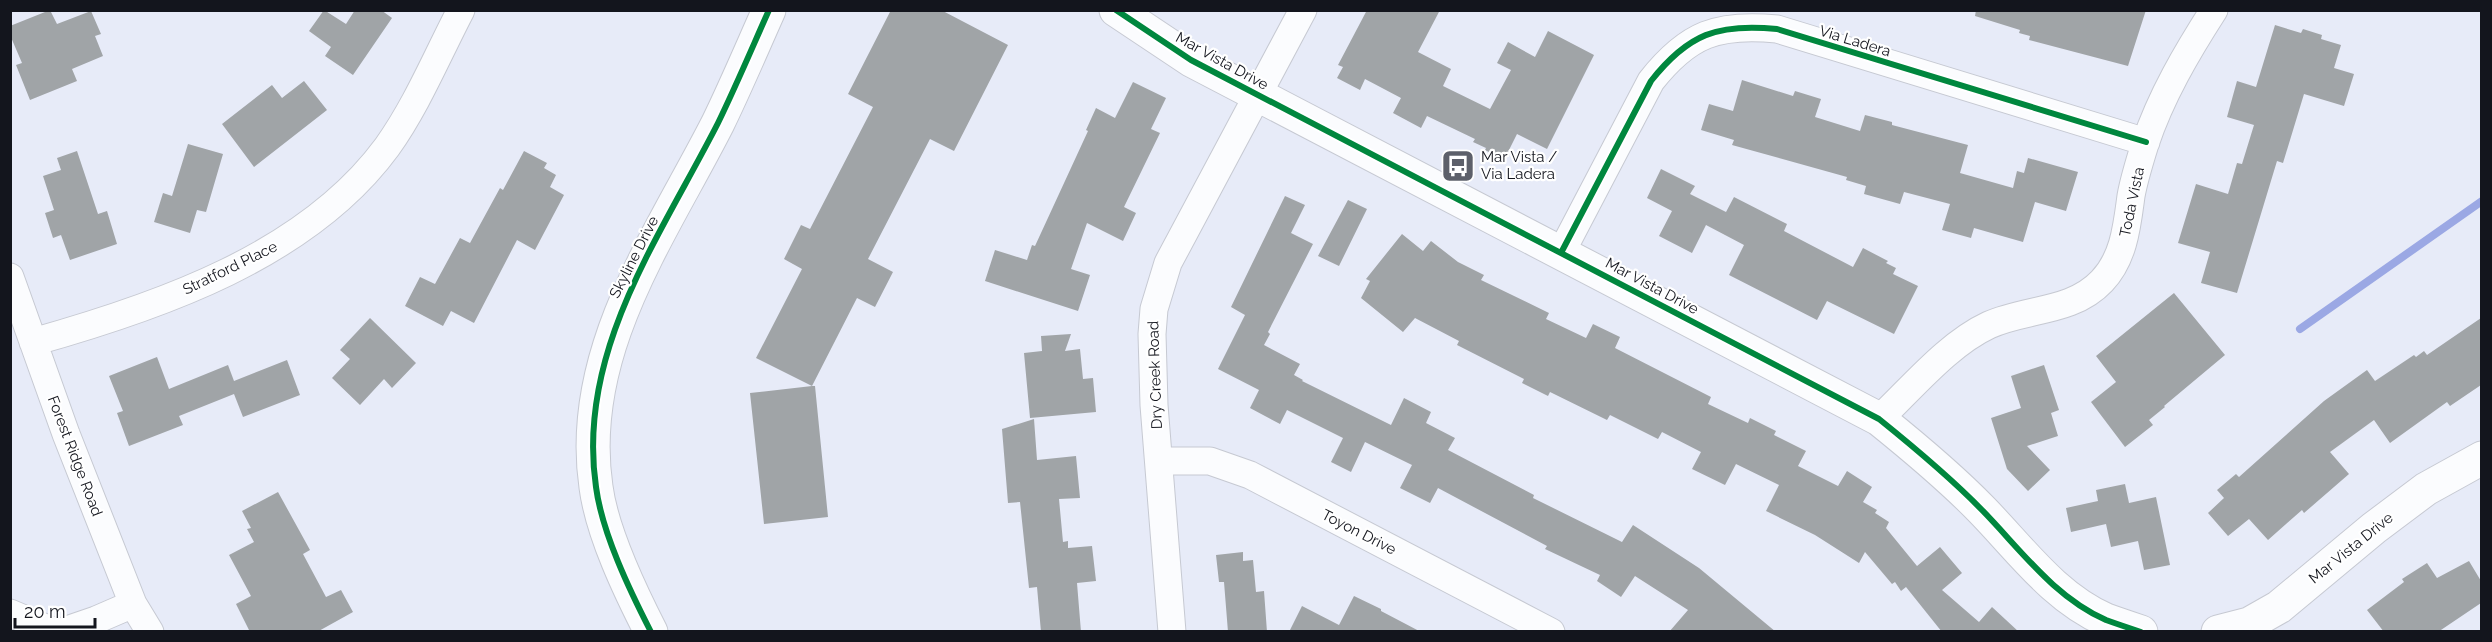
<svg xmlns="http://www.w3.org/2000/svg" width="2492" height="642" viewBox="0 0 2492 642" font-family="Raleway,sans-serif">
	<style>
		.lines { fill: none; stroke-linecap: round; stroke-linejoin: round }
		.stream { stroke: #9ba8e4; stroke-width: 8 }
		.building { fill: #a0a4a7 }
		.street-casing { stroke: #c6c9d2; stroke-width: 29 }
		.secondary-casing { stroke: #c6c9d2; stroke-width: 35 }
		.street { stroke: #fbfcfe; stroke-width: 27 }
		.secondary { stroke: #fbfcfe; stroke-width: 33 }
		.cycleway-casing { stroke: #fff; stroke-width: 10 }
		.cycleway { stroke: #00873e; stroke-width: 6 }
		.labels { text-anchor: middle; stroke-width: 4.5; stroke-linejoin: round; paint-order: stroke }
		.street-label { font-size: 15px; fill: #13151d; stroke: #fff }
		.poi-label { font-size: 15px; fill: #13151d; stroke: #fff; text-anchor: start }
	</style>
	<rect width="100%" height="100%" fill="#e7ebf8"/>
	<g class="lines">
		<path class="stream" d="M2300,329L2482,201"/>
	</g>
	<path class="building" d="M50,10L57,24L91,11L101,34L95,36L103,56L72,69L77,81L30,100L16,65L22,63L10,35V26Z
		M324,10L346,24L355,10H381L392,18L353,75L325,56L331,47L309,31Z
		M891,10H941L1008,45L954,151L930,139L868,259L893,272L875,307L857,298L812,386H815L828,517L764,524L750,393L812,386L756,358L802,269L784,259L801,225L810,229L873,107L848,94Z
		M1367,10H1440L1418,52L1451,69L1443,86L1490,109L1511,70L1497,63L1508,42L1535,57L1548,31L1594,55L1547,149L1517,134L1504,160L1485,150L1486,148L1473,142L1475,139L1427,116L1421,128L1393,113L1401,98L1365,79L1360,90L1337,78L1343,67L1338,65Z
		M1976,10H2146L2128,66L2029,40L2030,36L2019,33L2020,30L1975,16Z
		M2275,25L2301,33L2303,29L2322,35L2321,39L2341,45L2334,68L2354,74L2344,106L2304,94L2283,163L2277,161L2237,293L2201,283L2210,252L2178,243L2196,184L2228,194L2237,163L2242,164L2254,125L2227,117L2237,81L2256,87Z
		M1742,80L1793,96L1795,91L1821,99L1815,117L1860,131L1865,115L1892,122V125L1968,145L1960,173L2013,188L2017,171L2024,173L2028,158L2078,172L2066,211L2035,202L2023,242L1974,228L1971,238L1942,230L1950,204L1904,192L1900,204L1864,194L1866,186L1846,180L1847,177L1732,145L1734,140L1701,130L1709,104L1733,111Z
		M304,81L327,110L254,167L222,124L272,85L282,98Z
		M1133,82L1166,98L1151,129L1160,133L1124,207L1136,213L1123,241L1087,223L1071,269L1090,275L1078,311L985,281L995,250L1027,260L1032,245L1035,246L1088,131L1086,130L1096,108L1115,118Z
		M188,144L223,154L206,212L197,210L190,233L154,222L163,193L172,196Z
		M77,151L98,214L107,211L117,244L70,260L61,235L53,238L45,213L54,210L43,176L61,170L57,158Z
		M524,151L547,163L544,168L556,175L550,187L564,195L535,250L517,240L474,323L451,311L443,326L405,306L420,277L435,284L460,238L470,243L500,188L503,190Z
		M1661,169L1695,186L1690,194L1726,212L1734,197L1787,224L1784,231L1853,267L1863,248L1888,261L1886,263L1896,268L1893,274L1918,286L1894,334L1827,301L1817,320L1729,275L1744,245L1706,225L1692,253L1659,236L1672,211L1647,198Z
		M1285,196L1305,205L1291,233L1313,244L1268,332L1270,334L1264,345L1300,364L1294,375L1303,380L1302,381L1391,425L1404,398L1431,412L1426,423L1455,438L1448,450L1534,495L1533,498L1622,542L1633,525L1699,568L1776,632H1669L1688,610L1635,576L1621,597L1597,581L1600,575L1545,549L1547,546L1438,488L1430,503L1400,488L1412,465L1365,442L1351,472L1331,462L1343,438L1287,410L1280,424L1250,408L1259,390L1218,369L1245,315L1231,307Z
		M1348,200L1367,209L1339,266L1318,256Z
		M1402,234L1423,251L1431,241L1458,262L1484,275L1481,280L1549,313L1546,319L1586,338L1593,324L1620,337L1615,348L1711,397L1708,404L1748,423L1750,418L1776,431L1774,435L1806,451L1798,466L1838,486L1847,471L1872,487L1863,502L1877,510L1875,513L1889,522L1886,528L1917,566L1940,547L1962,573L1942,590L1979,622L1992,607L2019,632H1942L1906,587L1901,591L1895,582L1892,584L1865,552L1859,563L1815,535L1766,511L1779,485L1736,464L1725,485L1692,469L1701,452L1662,432L1658,439L1610,415L1607,420L1550,392L1548,396L1522,383L1524,379L1457,345L1459,341L1415,318L1403,332L1361,298L1370,281L1366,279Z
		M2174,293L2225,355L2164,406L2165,407L2149,420L2153,425L2125,447L2091,402L2116,382L2096,356Z
		M370,318L416,363L392,388L384,379L360,405L332,378L350,359L340,350Z
		M2481,318V385L2450,406L2447,402L2390,443L2374,420L2330,452L2349,474L2304,513L2302,510L2268,540L2249,519L2228,536L2208,513L2224,498L2217,490L2236,474L2239,477L2324,401L2367,370L2375,381L2414,355L2416,357L2424,351L2427,355Z
		M1071,334L1065,351L1080,349L1083,379L1093,378L1096,412L1030,418L1024,353L1042,351L1041,336Z
		M157,357L169,389L228,365L234,381L287,360L300,395L243,417L234,394L179,416L183,425L129,446L117,413L123,411L109,376Z
		M2044,365L2059,410L2051,413L2058,436L2027,446L2050,470L2028,491L2007,469L1991,418L2021,408L2011,376Z
		M1034,419L1037,460L1076,456L1080,498L1059,499L1063,542L1068,541V548L1092,546L1096,581L1077,583L1081,632H1041L1037,587L1029,588L1020,502L1008,503L1002,429Z
		M2125,484L2129,503L2156,497L2170,565L2144,570L2138,541L2111,547L2106,524L2071,532L2066,508L2098,501L2096,490Z
		M278,492L310,550L303,554L326,597L341,590L353,612L317,632H250L236,604L251,596L229,555L254,542L247,529L251,528L242,511Z
		M1243,552V561L1253,560L1256,592L1264,591L1267,632H1228L1224,582H1219L1216,555Z
		M2469,561L2481,581V603L2438,632H2384L2367,610L2404,582L2402,579L2427,563L2437,578Z
		M1354,596L1381,609V611L1421,632H1289L1302,606L1339,625Z"/>
	<g class="lines">
		<defs>
			<path id="street" d="M1562,251L1651,81C1688,34 1718,23 1777,29L2146,142
				M10,277L66,434L133,604L150,632
				M33,342C158,307 307,256 387,147C417,105 437,56 461,10
				M1879,419C1912,388 1948,344 1989,325C2026,308 2072,313 2102,281C2124,258 2127,226 2131,196C2134,179 2140,160 2145,144C2161,96 2187,52 2214,10
				M1159,461H1210L1250,475L1551,632
				M10,613L55,632
				M61,632L96,620L133,604
				M1172,632L1154,405L1152,334L1154,309L1168,263L1303,10"/>
			<path id="secondary" d="M1116,10L1191,60L1879,419C1915,448 1950,477 1982,510C2021,550 2054,597 2106,620C2117,624 2129,628 2141,632
				M651,632C630,591 602,533 596,487C576,352 660,237 718,123C736,86 752,48 769,10
				M2218,632L2249,624L2279,607L2374,528L2426,489L2482,458"/>
		</defs>
		<use href="#street" class="street-casing"/>
		<use href="#secondary" class="secondary-casing"/>
		<use href="#street" class="street"/>
		<use href="#secondary" class="secondary"/>
		<defs>
			<path id="cycleway" d="M1116,10L1191,60L1879,419C1915,448 1950,477 1982,510C2021,550 2054,597 2106,620C2117,624 2129,628 2141,632
				M1562,251L1651,81C1688,34 1718,23 1777,29L2146,142
				M651,632C630,591 602,533 596,487C576,352 660,237 718,123C736,86 752,48 769,10"/>
		</defs>
		<use href="#cycleway" class="cycleway-casing"/>
		<use href="#cycleway" class="cycleway"/>
	</g>
	<defs>
		<symbol id="bus-square" viewBox="-11 -11 22 22"><rect x="-9" y="-9" width="18" height="18" rx="4" fill="#5d606a" stroke="#fff"/><path d="M-5-6H5V4H4V6H2V4H-2V6H-4V4H-5ZM-3.5-4V0h7V-4ZM-3.5 1.2v1.5H-2V1.2ZM2 1.2v1.5H3.5V1.2Z" fill="#fff"/></symbol>
	</defs>
	<g fill-rule="evenodd">
		<use href="#bus-square" x="1439" y="147" width="38" height="38"/>
	</g>
	<g class="labels">
		<g class="street-label">
			<text transform="translate(1855 41) rotate(17)" y="5">Via Ladera</text>
			<text transform="translate(1222 61) rotate(29)" y="5">Mar Vista Drive</text>
			<text transform="translate(2132 202) rotate(-78)" y="5">Toda Vista</text>
			<text transform="translate(634 257) rotate(-63)" y="5">Skyline Drive</text>
			<text transform="translate(230 268) rotate(-26)" y="5">Stratford Place</text>
			<text transform="translate(1652 286) rotate(28)" y="5">Mar Vista Drive</text>
			<text transform="translate(1155 375) rotate(-92)" y="5">Dry Creek Road</text>
			<text transform="translate(75 456) rotate(69)" y="5">Forest Ridge Road</text>
			<text transform="translate(1359 532) rotate(27)" y="5">Toyon Drive</text>
			<text transform="translate(2351 548) rotate(-39)" y="5">Mar Vista Drive</text>
		</g>
		<g class="poi-label">
			<text x="1481" y="162">Mar Vista /<tspan x="1481" dy="17">Via Ladera</tspan></text>
		</g>
	</g>
	<rect width="2492" height="642" fill="none" stroke="#13151d" stroke-width="24"/>
	<path d="M15 618v9h80v-9" fill="none" stroke="#13151d" stroke-width="3"/>
	<text x="24" y="618" font-size="18" fill="#13151d" stroke="#ffffff" stroke-width="4.5" paint-order="stroke">20 m</text>
</svg>
